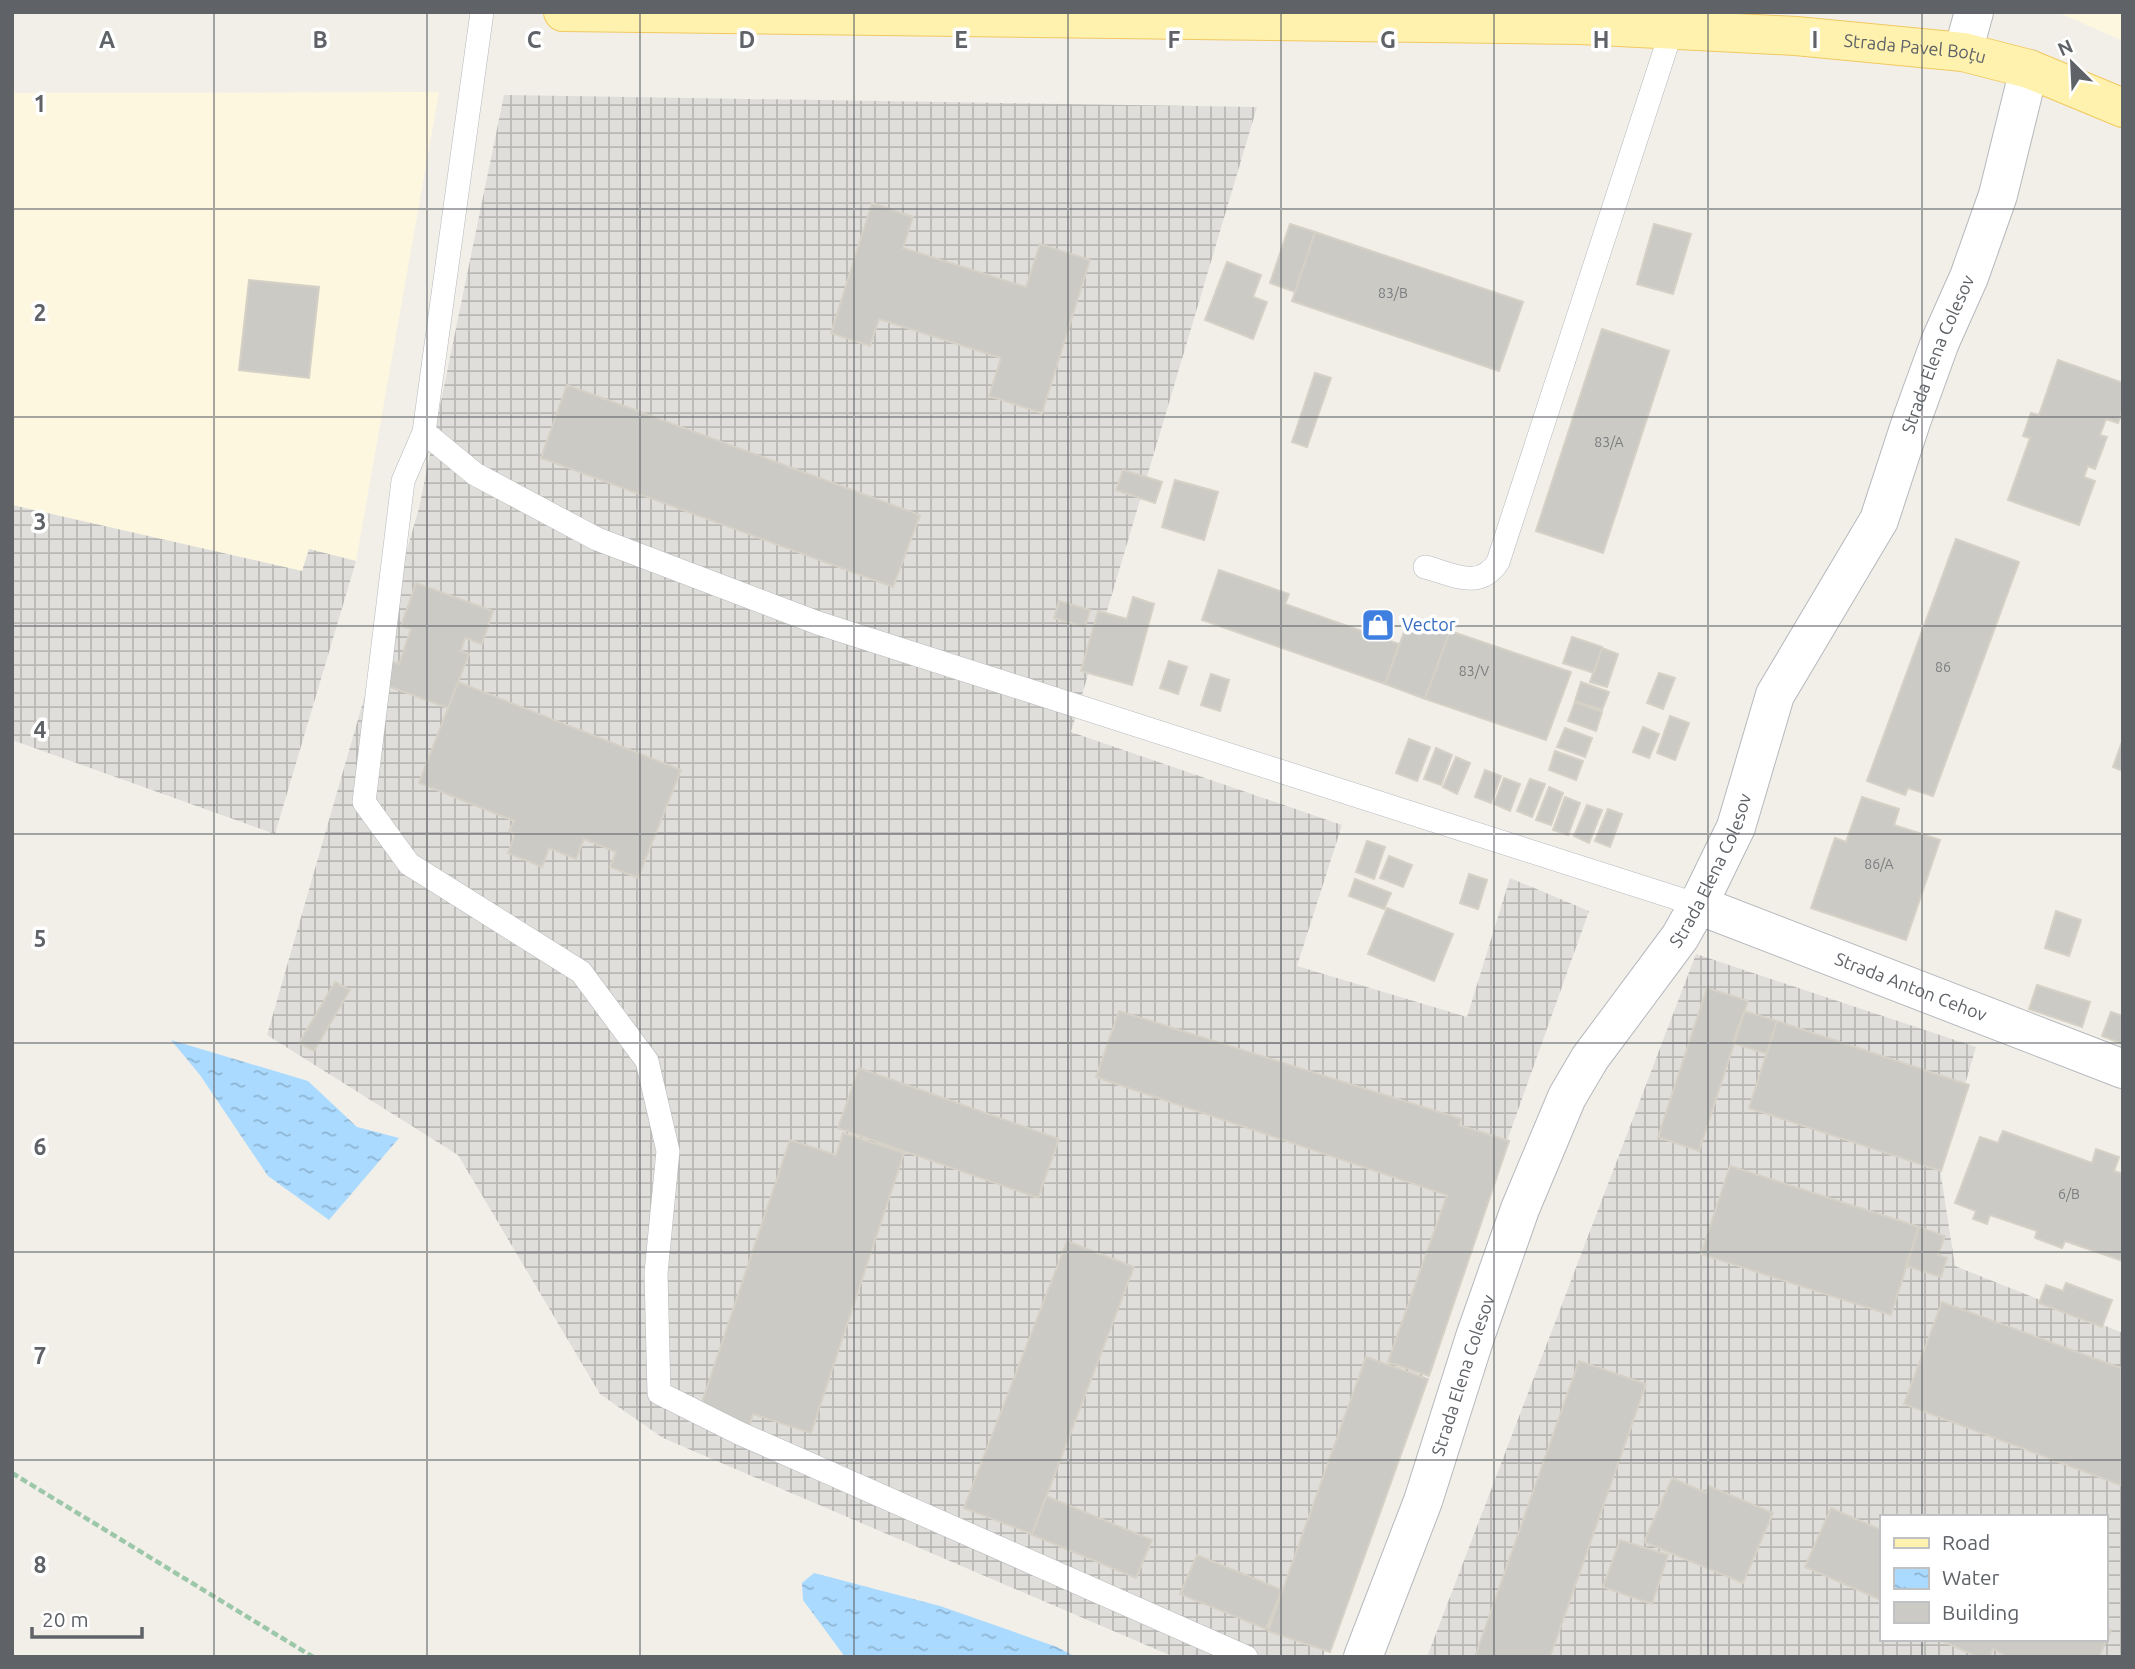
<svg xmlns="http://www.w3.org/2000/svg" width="2135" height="1669" viewBox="0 0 2135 1669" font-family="Ubuntu,sans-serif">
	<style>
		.commercial { fill: #fef7e0 }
		.industrial { fill: url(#industrial-grid); fill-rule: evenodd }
		.water { fill: url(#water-ripples) }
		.building { fill: #cccac5; stroke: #d6d1c6; stroke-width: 2 }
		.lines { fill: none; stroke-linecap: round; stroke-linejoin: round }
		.service-casing { stroke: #b5b8bc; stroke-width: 24 }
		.minor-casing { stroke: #b5b8bc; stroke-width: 40 }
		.tertiary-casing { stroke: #b5b8bc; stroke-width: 40 }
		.primary-casing { stroke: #f2c960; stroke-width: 40 }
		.path { stroke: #9cc7a9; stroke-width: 4.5; stroke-dasharray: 7 3.5; stroke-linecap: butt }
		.service { stroke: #fff; stroke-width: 23 }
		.minor { stroke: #fff; stroke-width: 38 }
		.tertiary { stroke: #fff; stroke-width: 38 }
		.primary { stroke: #fff2af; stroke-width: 38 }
		.grid { fill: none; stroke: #5f6368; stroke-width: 2; stroke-opacity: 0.55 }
		.labels { text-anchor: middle; stroke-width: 7; stroke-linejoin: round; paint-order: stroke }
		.number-label { font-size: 14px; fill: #7a7d7f }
		.street-label { font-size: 18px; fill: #5f6368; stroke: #fff }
		.shop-label { font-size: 18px; fill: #366cbe; stroke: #fff; text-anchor: start }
		.grid-label { font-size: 23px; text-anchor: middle; font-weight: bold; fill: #5f6368; stroke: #fff; stroke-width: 7; stroke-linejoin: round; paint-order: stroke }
	</style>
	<defs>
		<pattern id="industrial-grid" width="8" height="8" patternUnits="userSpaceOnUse" patternTransform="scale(1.75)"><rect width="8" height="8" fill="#e0deda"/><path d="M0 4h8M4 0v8" fill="none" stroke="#b9b8b5"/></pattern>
		<pattern id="water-ripples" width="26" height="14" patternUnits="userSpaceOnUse" patternTransform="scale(1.75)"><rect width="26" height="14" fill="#aadaff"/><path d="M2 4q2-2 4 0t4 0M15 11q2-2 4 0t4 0" fill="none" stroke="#8eb4d2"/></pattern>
	</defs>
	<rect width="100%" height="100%" fill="#f1efe8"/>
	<path class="commercial" d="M2057,12H2123V41Z
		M439,92L356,561L309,549L302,571L12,505V93Z"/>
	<path class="industrial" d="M504,95L1257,107L1071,732L1342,825L1297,966L1467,1017L1510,878L1589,911L1323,1657H1174L663,1438L600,1394L458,1155L267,1035L419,508Z
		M12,505L302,571L309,549L356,561L275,834L12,740Z
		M1696,954L1976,1047L1940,1169L1955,1266L2123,1333V1657H1427ZM1881,1517H2105V1639H1881Z"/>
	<path class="water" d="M171,1040L308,1081L357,1127L399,1138L329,1220L268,1176L200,1075Z
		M814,1573L940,1606L1057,1647L1076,1657H845L803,1600L802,1583Z"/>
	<path class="building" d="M872,203L913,217L903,248L1026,287L1040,244L1090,260L1042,413L989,396L1001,358L879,319L870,346L831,333Z
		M1290,224L1315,232L1295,292L1270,283Z
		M1654,224L1691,234L1673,294L1637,284Z
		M1315,232L1523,302L1499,371L1292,301Z
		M1227,262L1261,275L1253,297L1267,302L1253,339L1205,320Z
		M249,280L319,287L309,378L239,370Z
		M1602,329L1669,351L1603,553L1536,531Z
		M2058,360L2123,383V409L2118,423L2106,419L2100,435L2107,437L2095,469L2088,466L2086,471L2084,477L2095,481L2079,525L2008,500L2030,438L2023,436L2031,413L2039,415Z
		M1315,373L1331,378L1307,447L1292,442Z
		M567,385L920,515L893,587L541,458Z
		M1123,470L1162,482L1155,503L1116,490Z
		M1175,480L1218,492L1204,540L1162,527Z
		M1956,539L2019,562L1933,796L1908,788L1905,795L1867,781Z
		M1219,570L1289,594L1285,604L1399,644L1385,684L1202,620Z
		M416,583L493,611L482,644L465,638L461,651L469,654L448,708L382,684L391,661L399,664L411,629L401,626Z
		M1133,597L1154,604L1132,685L1081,671L1098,611L1127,619Z
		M1059,601L1090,610L1085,627L1054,618Z
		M1410,616L1450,631L1425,699L1385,684Z
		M1450,631L1571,672L1546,740L1425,699Z
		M1572,637L1602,647L1594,673L1563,663Z
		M1602,648L1618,654L1607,687L1590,682Z
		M1169,661L1187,667L1178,694L1160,688Z
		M1659,673L1675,678L1663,709L1647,703Z
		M1211,674L1229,680L1220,711L1201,705Z
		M458,682L681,770L638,878L610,867L616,852L584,839L576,859L549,848L542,867L508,853L515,834L509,831L514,821L419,783Z
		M1581,682L1609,692L1602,710L1575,701Z
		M1575,702L1602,712L1596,731L1568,721Z
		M1670,716L1689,723L1675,760L1657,753Z
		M1643,727L1659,734L1649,758L1633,752Z
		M1565,728L1592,738L1585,757L1557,747Z
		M1409,739L1430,747L1417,781L1396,773Z
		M2123,739V771L2113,767Z
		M1436,748L1452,755L1441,785L1424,779Z
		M1555,751L1583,761L1576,780L1549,770Z
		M1456,757L1470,763L1457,794L1443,787Z
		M1485,770L1501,776L1491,803L1475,797Z
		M1504,778L1520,784L1510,811L1494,804Z
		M1530,779L1545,784L1532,817L1517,811Z
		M1549,787L1563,793L1551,825L1536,820Z
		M1565,797L1580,803L1568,835L1553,830Z
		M1862,797L1899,809L1894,825L1940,840L1906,940L1811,908L1835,838L1846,842Z
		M1587,805L1602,810L1589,843L1574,836Z
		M1608,809L1622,814L1610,847L1595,841Z
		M1367,841L1385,847L1374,879L1356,872Z
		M1389,856L1412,865L1403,887L1380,878Z
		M1469,874L1487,880L1478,909L1460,903Z
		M1355,879L1391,893L1384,909L1349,896Z
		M1387,908L1453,934L1434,981L1368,954Z
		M2056,911L2081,920L2069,956L2045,948Z
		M335,982L350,990L314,1051L299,1043Z
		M2037,985L2090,1002L2082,1027L2029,1009Z
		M1707,988L1748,1001L1699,1151L1658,1137Z
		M1119,1011L1461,1119L1459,1125L1509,1141L1429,1376L1388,1362L1447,1195L1096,1077Z
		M1744,1011L1777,1021L1767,1054L1733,1043Z
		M2111,1012L2123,1016V1044L2102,1036Z
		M1777,1021L1969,1085L1941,1171L1749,1108Z
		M859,1068L1059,1139L1038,1198L838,1128Z
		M2003,1131L2092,1163L2096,1149L2119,1157L2114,1171L2123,1174V1261L2065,1241L2062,1248L2035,1238L2037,1231L1990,1215L1987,1224L1973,1219L1976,1211L1955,1203L1980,1137L1998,1143Z
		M843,1133L904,1153L811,1433L753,1414L747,1434L697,1417L790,1140L836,1155Z
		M1730,1166L1919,1227L1891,1315L1701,1254Z
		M1919,1227L1945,1236L1938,1255L1947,1258L1941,1277L1906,1266Z
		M1067,1241L1134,1267L1032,1534L964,1508Z
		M2066,1283L2112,1300L2102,1327L2039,1303L2046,1285L2063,1291Z
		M1942,1302L2123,1369V1486L1904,1404Z
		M1366,1357L1428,1379L1330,1652L1268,1631Z
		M1579,1361L1646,1384L1550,1657H1475Z
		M1672,1478L1706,1493L1709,1486L1773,1513L1743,1583L1644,1542Z
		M1046,1496L1152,1540L1136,1578L1023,1531L1032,1534Z
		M1831,1508L1881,1530V1600L1805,1567Z
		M1620,1540L1668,1555L1652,1604L1603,1587Z
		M1197,1555L1282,1590L1266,1629L1180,1594Z
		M2105,1628L2111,1630L2099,1657H2007L1993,1649L1990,1657H1978L1938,1639H2105Z"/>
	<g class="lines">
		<defs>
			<path id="service" d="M482,12L424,432L403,481L364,802L409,864L581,972L647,1061L668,1151L656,1273L659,1393L739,1433L1246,1657
				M424,432L475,474L597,539L818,623L1698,905
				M1425,567C1453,574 1479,591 1498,562L1672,29"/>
			<g id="minor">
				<path id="s1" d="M1698,905L2123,1069"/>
				<path id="s2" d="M1363,1657L1423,1501L1475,1337L1520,1209L1567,1097L1590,1058L1680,937L1698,905L1736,827L1775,695L1879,520L1911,422L1940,342L1969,277L1998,195L2029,69"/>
			</g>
			<path id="tertiary" d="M1963,52L1974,12"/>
			<g id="primary">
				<path id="s3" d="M563,12L1580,25L1796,36L1963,52L2029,69L2123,108"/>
			</g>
		</defs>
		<use href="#service" class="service-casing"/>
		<use href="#minor" class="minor-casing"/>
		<use href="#tertiary" class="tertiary-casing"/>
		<use href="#primary" class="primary-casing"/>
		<path class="path" d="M12,1473L313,1657"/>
		<use href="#service" class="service"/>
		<use href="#minor" class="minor"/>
		<use href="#tertiary" class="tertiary"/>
		<use href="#primary" class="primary"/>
	</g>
	<path class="grid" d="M214,12V1657M427,12V1657M640,12V1657M854,12V1657M1068,12V1657M1281,12V1657M1494,12V1657M1708,12V1657M1922,12V1517M12,209H2123M12,417H2123M12,626H2123M12,834H2123M12,1043H2123M12,1252H2123M12,1460H2123M1922,1639V1657"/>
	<defs>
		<symbol id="shop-square" viewBox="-11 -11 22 22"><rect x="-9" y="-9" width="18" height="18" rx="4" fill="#3f7fe0" stroke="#fff"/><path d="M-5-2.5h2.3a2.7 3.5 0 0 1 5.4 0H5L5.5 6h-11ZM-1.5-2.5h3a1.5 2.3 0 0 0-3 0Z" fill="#fff"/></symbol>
	</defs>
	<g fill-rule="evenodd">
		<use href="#shop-square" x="1359" y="606" width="38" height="38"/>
	</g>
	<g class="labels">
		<g class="number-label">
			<text x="1393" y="298">83/B</text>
			<text x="1609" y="447">83/A</text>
			<text x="1943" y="672">86</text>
			<text x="1474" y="676">83/V</text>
			<text x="1879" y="869">86/A</text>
			<text x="2069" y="1199">6/B</text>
		</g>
		<g class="street-label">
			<text dy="6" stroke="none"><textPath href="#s3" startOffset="1353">Strada Pavel Boțu</textPath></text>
			<text dy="6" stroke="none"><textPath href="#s2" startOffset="1433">Strada Elena Colesov</textPath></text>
			<text dy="6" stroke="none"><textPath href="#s2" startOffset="866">Strada Elena Colesov</textPath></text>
			<text dy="6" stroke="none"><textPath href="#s1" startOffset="228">Strada Anton Cehov</textPath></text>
			<text dy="6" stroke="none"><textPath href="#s2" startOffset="299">Strada Elena Colesov</textPath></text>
		</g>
		<g class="shop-label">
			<text x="1402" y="631">Vector</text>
		</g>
	</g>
	<g class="grid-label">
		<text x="107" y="48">A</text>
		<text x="320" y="48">B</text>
		<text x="534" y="48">C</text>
		<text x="747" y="48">D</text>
		<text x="961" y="48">E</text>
		<text x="1174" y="48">F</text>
		<text x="1388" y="48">G</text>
		<text x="1601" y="48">H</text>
		<text x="1815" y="48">I</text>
		<text x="40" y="112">1</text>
		<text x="40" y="321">2</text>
		<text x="40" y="530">3</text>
		<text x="40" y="738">4</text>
		<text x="40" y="947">5</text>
		<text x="40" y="1155">6</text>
		<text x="40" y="1364">7</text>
		<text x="40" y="1573">8</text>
	</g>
	<rect width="2135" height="1669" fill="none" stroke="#5f6368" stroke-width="28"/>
	<rect x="1880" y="1515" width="228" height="126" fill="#ffffff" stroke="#bfc1c3" stroke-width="2"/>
	<rect x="1894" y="1538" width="35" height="10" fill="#fff2af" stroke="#bfc1c3" stroke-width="2"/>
	<text x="1942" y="1550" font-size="21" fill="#5f6368">Road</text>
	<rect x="1894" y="1568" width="35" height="21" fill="url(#water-ripples)" stroke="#bfc1c3" stroke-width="2"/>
	<text x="1942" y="1585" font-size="21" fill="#5f6368">Water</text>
	<rect x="1894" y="1602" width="35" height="21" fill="#cccac5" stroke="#bfc1c3" stroke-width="2"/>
	<text x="1942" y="1620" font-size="21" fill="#5f6368">Building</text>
	<g transform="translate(2072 63) rotate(336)" stroke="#ffffff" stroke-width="5" paint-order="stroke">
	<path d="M0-5L12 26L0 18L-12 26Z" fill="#5f6368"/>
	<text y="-10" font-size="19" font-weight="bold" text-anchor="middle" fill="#5f6368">N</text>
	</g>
	<path d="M32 1627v10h110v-10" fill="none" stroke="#5f6368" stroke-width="3.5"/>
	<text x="42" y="1627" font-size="21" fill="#5f6368" stroke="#ffffff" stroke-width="5" paint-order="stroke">20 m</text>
</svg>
